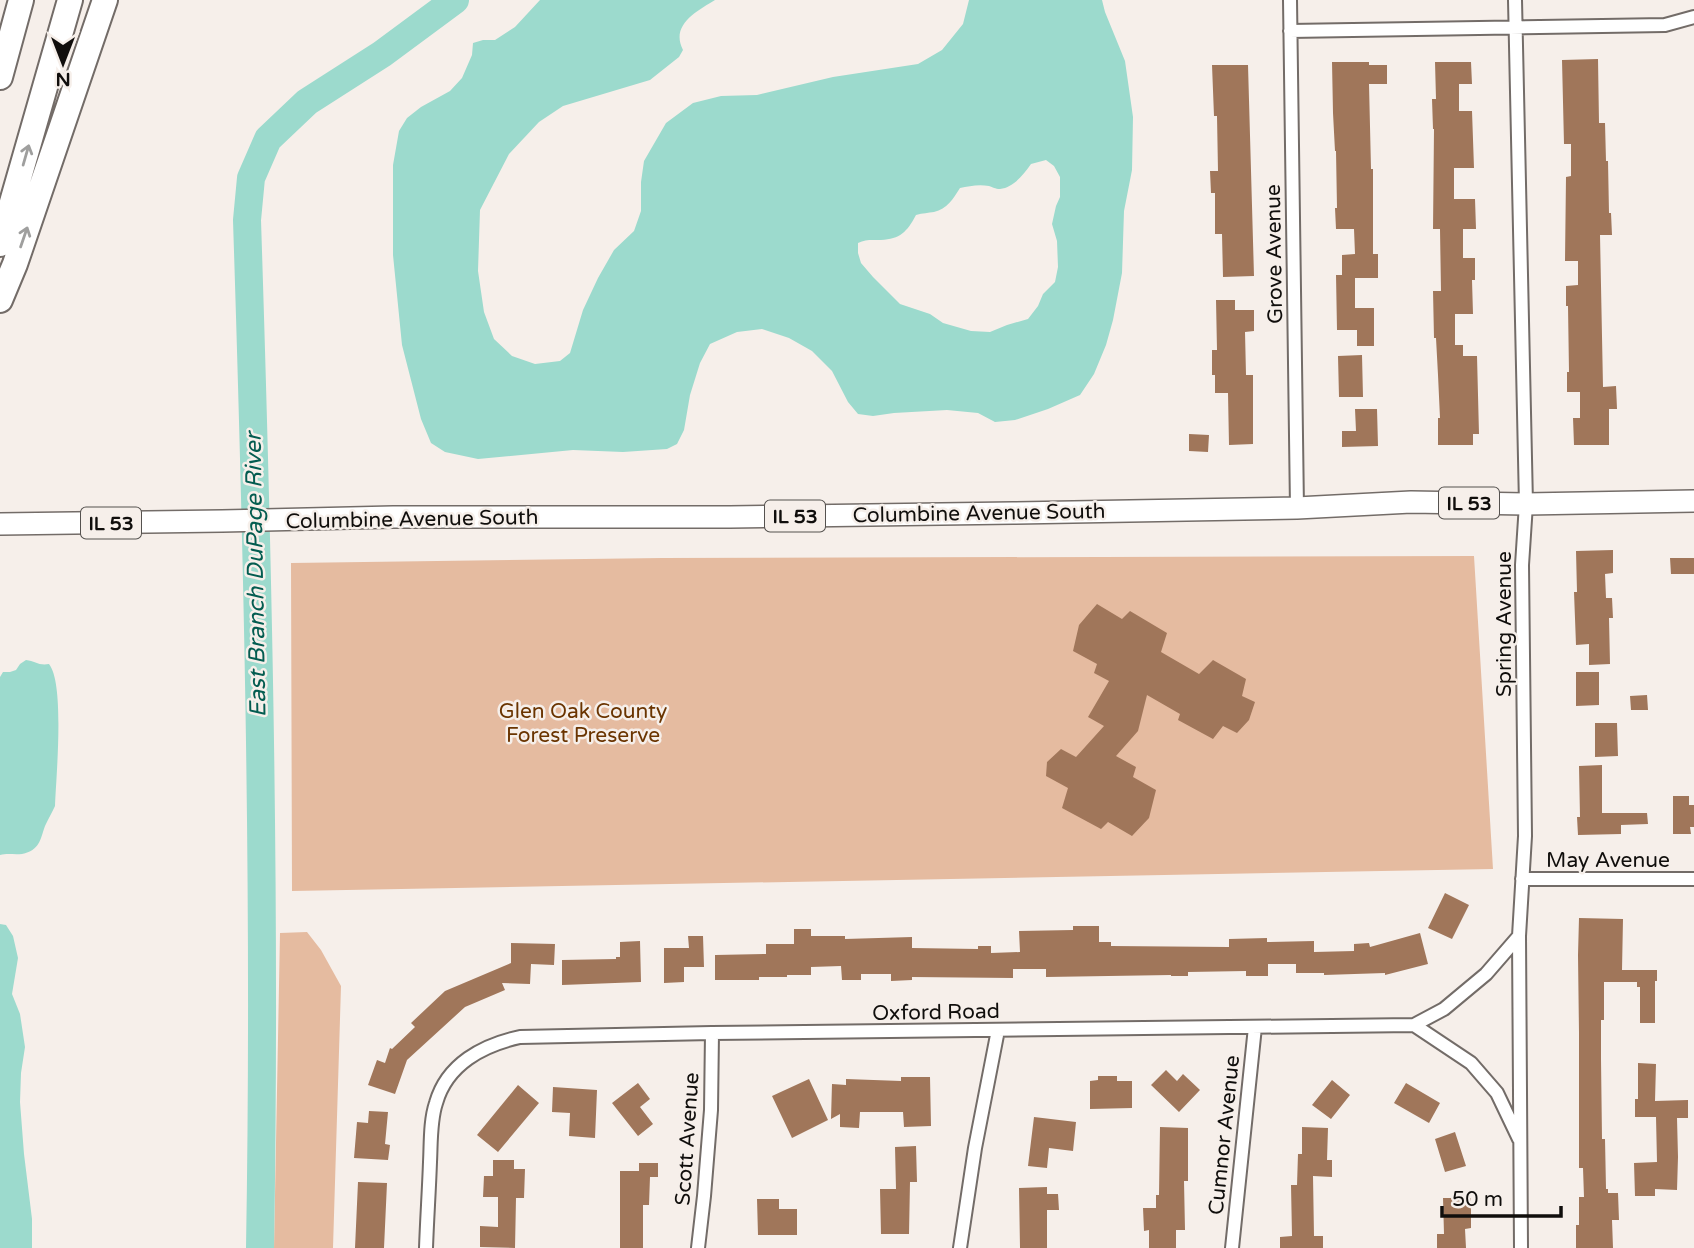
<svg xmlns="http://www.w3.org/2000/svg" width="1694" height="1248" viewBox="0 0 1694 1248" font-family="'Varela Round',sans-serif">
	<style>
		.green { fill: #e5bba0 }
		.water { fill: #9cdacd; fill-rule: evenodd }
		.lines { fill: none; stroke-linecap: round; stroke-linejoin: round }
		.river { stroke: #9cdacd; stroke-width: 28 }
		.building { fill: #a0765a }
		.street-casing { stroke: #736c68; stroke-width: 16 }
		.primary-casing { stroke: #736c68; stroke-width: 24 }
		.highway-casing { stroke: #736c68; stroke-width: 28 }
		.street { stroke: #fff; stroke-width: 12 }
		.primary { stroke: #fff; stroke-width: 21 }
		.highway { stroke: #fff; stroke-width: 24 }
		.oneway { stroke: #9f9f9e }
		.labels { text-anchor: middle; stroke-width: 5; stroke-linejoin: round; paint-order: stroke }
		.shield { fill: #f6efea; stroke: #55524f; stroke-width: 2 }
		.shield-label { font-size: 19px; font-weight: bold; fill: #100e0c }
		.street-label { font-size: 21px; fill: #100e0c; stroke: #f6efea }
		.park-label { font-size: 21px; fill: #6a3400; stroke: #f6efea }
		.water-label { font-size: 23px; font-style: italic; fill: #035c50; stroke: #f6efea }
	</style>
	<rect width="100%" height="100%" fill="#f6efea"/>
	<path class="green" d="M1474,556L1493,869L292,891L291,563L662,558Z
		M307,932L321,950L341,986L333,1248H274L280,933Z"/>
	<path class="water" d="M540,0H715C697,11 670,25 683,50L679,57L650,80L563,106L539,122L509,154L480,210L478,271L484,312L494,339L512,356L535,364L560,361L570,353L583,310L598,278L614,250L634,231L641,211V182L644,161L666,123L693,103L721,96L757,95L833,77L918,64L942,50L963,24L969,0H1102L1105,12L1125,61L1133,117L1132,170L1124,211L1122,273L1113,320L1106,345L1094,374L1080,395L1048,409L1015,420L995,422L978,413L947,410L894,413L873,416L858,414L848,402L832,371L812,351L789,338L762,329L737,332L710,344L700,363L690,395L684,430L677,444L667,449L623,452L573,450L478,459L445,452L431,443L421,419L402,345L393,255V165L399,131L407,118L421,107L450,91L462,78L472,55L473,43L483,40H495L515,27ZM1046,160L1054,166L1060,177V197L1056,206L1052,224L1057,241L1058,267L1055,282L1043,294L1038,306L1028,319L1007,325L990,332L971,331L943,323L930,314L900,304L873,277L861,263L858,253V243C866,239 872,240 881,240C900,239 907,232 916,215C923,213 928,213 934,212C947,209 953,199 960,188C969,186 979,184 989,186C993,187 995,189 1000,189C1014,187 1023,175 1031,164Z
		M26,660C35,661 39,666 49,664C65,684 56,777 55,806C52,813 48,819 45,826C40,840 40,850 22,854C14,855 8,853 0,855V677L3,672H10L16,670L20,664Z
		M0,924L6,925L13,936L18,958L12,994L20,1014L25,1047L21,1073L20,1102L24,1154L32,1219V1248H0Z"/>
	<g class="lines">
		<path class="river" d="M260,1248C266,905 258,562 247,220L251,178L268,139L307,102L382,54L455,0"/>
	</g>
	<path class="building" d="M1598,59L1599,123H1605L1606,161H1608L1609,213H1611L1612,235H1600L1603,387L1616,386L1617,409H1609V445H1574L1573,418H1580V392H1567V372H1569L1568,306H1566V286L1578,285V261H1565L1566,177L1571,176V144H1564L1562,60Z
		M1332,62H1369V65H1387V84H1369L1371,169H1373V254H1378V278H1355V308H1374V346H1357V330H1337L1336,275H1342V255L1355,254L1354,229H1336L1335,208H1337L1336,151H1335L1333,113Z
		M1435,62H1471L1472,84H1459V111H1472L1474,168H1454V199H1475L1476,229H1463V258H1475V280H1472L1473,314H1455V345H1463V356H1477L1479,434H1473V445H1438V418H1440L1438,375L1436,338H1434L1433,291H1441L1440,229H1433L1434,129H1433L1432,99H1436Z
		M1212,65H1248L1254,276L1223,277L1222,234H1215V193H1211L1210,171H1218L1217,116H1214Z
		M1216,300H1235V310H1254V331L1245,332L1246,375H1253V444L1229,445L1228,393H1215V375H1212V350H1217Z
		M1362,355L1363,397H1339L1338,356Z
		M1355,409H1377L1378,446L1342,447V431H1356Z
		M1189,434L1209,435L1208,452L1189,451Z
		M1613,550V573L1605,574L1606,598H1612L1613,618H1609L1610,664L1589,665V644L1576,645L1574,592H1577L1576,551Z
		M1670,558H1694V574H1671Z
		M1097,604L1122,619L1130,611L1167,633L1161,652L1199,674L1213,660L1246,679L1242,696L1255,702L1249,720L1237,733L1223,726L1213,739L1178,720L1180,714L1147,695L1138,731L1116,756L1136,767L1133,777L1156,790L1149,818L1132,836L1108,822L1101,829L1062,808L1068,788L1046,776L1047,762L1061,749L1076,757L1104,726L1088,717L1109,681L1094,673L1097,664L1073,651L1079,625Z
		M1576,672H1599V705L1576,706Z
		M1647,695L1648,710H1631L1630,696Z
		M1595,723H1617L1618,756L1595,757Z
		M1602,765V813H1647L1648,824L1621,825V834L1578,835L1577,817H1580L1579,766Z
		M1673,796H1689V805H1694V827H1690L1691,834H1673Z
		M1445,893L1469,905L1452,939L1428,928Z
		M1579,918L1623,919L1622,970H1657V981H1655V1023H1640V987H1637V982H1604V1020H1601V1059L1602,1139H1605L1606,1189H1608V1193H1618L1619,1220H1612L1613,1248H1576V1225H1579V1197H1584L1583,1168H1579V1033L1578,955Z
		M1073,926H1099V942H1111V946L1229,947V939L1267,938V942L1314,941V952L1354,951V944L1369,943L1370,947L1420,933L1428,964L1385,975V973L1324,975V973H1296V964H1268V976H1246V971L1188,972V976H1171V975L1046,977V969H1013V978L912,977V980L891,981V974H861V980H842L841,966L811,967V975H787V977H759V980H715V955L766,954V944H794V929H811V936H845V939L912,937V948L978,949V946H991V953L1020,952L1019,931L1073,930Z
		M688,936H703L704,967H684V982L664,983V948H689Z
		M640,941L641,982L562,985V960L616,959V957H620V942Z
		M511,943L555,944L554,965L531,964L530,984L502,983L505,990L465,1007L407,1060L395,1094L368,1085L377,1060L385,1063L390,1048L392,1049L415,1027L411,1023L445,991L511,963Z
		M1638,1063L1656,1064L1655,1101L1688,1100V1118H1677L1678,1157L1677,1190L1655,1189V1196H1635L1634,1163L1657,1162L1656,1117H1635V1099H1638Z
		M1166,1070L1177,1081L1183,1074L1200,1090L1179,1112L1151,1085Z
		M1098,1076H1117V1081H1132V1108L1090,1109V1081L1098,1080Z
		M901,1077H930L931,1126L904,1127L903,1112H860L859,1128L840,1127V1114L831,1119L832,1084L846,1085V1079L901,1081Z
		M809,1079L828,1120L792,1138L772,1096Z
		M1332,1080L1350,1095L1331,1119L1312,1105Z
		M638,1083L650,1099L640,1107L653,1124L638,1136L612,1103Z
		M1406,1083L1440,1103L1429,1123L1394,1103Z
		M518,1085L539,1103L498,1152L477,1135Z
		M553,1087L597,1090L595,1138L569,1136L570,1113L552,1112Z
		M369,1111L388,1112L385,1144L390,1145L388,1160L354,1158L357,1122L368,1123Z
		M1034,1117L1076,1122L1073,1151L1049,1148L1047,1168L1028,1166Z
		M1160,1127L1188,1128V1181H1184L1185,1230H1176V1248H1149V1230L1144,1231L1143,1208H1156V1195H1159Z
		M1302,1127L1328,1128L1327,1160H1332V1177L1313,1176L1314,1236H1323V1248H1280V1237L1292,1236L1291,1185H1297L1298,1154H1302Z
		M1455,1132L1466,1166L1445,1172L1435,1139Z
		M916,1146L917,1182H910L909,1234H881L880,1189H896L895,1147Z
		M493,1160H514V1169H525L524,1198H516L515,1248L480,1247V1226L498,1227V1197H483L484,1176H493Z
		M639,1163H658V1177H650L649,1205H643V1248H620V1171H639Z
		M358,1182L387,1183L384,1248H355Z
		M1047,1187V1194H1058L1059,1210H1047V1248H1020L1019,1188Z
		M1443,1198H1471V1228L1465,1229L1466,1248H1437V1234H1444Z
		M757,1199H779V1209H797V1235H758Z"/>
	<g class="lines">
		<defs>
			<path id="street" d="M1290,0L1297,508
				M1515,0L1526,504L1522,565L1525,836L1519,936L1521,1248
				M1290,31L1665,25L1694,17
				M1522,879H1694
				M1414,1025L1471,1063L1497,1093L1519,1139
				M426,1248C427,1219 429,1191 430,1162C431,1143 430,1121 436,1103C447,1064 483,1045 520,1037L712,1033L1414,1025L1444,1009L1486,974L1519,936
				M698,1248L704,1196L711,1110L712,1033
				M960,1248L975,1148L998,1030
				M1232,1248L1255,1027"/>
			<path id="primary" d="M0,524L222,521L393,517H730L1013,513L1297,508L1411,502L1526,504L1694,501"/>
			<path id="highway" d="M0,77L21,0
				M0,244L70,0
				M0,300L15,264L105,0"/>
		</defs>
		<use href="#street" class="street-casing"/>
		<use href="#primary" class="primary-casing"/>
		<use href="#highway" class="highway-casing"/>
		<use href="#street" class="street"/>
		<use href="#primary" class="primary"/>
		<use href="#highway" class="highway"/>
	</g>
	<defs><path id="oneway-shaft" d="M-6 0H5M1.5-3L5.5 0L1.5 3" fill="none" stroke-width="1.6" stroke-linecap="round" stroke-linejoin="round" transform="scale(1.75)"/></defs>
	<g class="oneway">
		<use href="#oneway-shaft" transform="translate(26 155) rotate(-74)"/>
		<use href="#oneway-shaft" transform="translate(24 237) rotate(-71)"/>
	</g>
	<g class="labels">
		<g class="shield">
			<rect x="1439" y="487.5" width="60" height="31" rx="5"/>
			<rect x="765" y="500.5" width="60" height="31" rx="5"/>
			<rect x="81" y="507.5" width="60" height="31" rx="5"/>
		</g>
		<g class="shield-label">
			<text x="1469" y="510">IL 53</text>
			<text x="795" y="523">IL 53</text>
			<text x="111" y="530">IL 53</text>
		</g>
		<g class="street-label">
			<text transform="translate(1274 254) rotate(-91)" y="7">Grove Avenue</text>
			<text transform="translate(979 513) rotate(-1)" y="7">Columbine Avenue South</text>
			<text transform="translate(412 519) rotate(-1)" y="7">Columbine Avenue South</text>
			<text transform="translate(1504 624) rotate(-90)" y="7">Spring Avenue</text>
			<text x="1608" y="867">May Avenue</text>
			<text transform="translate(936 1012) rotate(-1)" y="7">Oxford Road</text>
			<text transform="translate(1224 1135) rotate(-84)" y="7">Cumnor Avenue</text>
			<text transform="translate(687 1139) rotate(-86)" y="7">Scott Avenue</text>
		</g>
		<g class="park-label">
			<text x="583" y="718">Glen Oak County<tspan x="583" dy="24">Forest Preserve</tspan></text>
		</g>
		<g class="water-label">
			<text transform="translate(255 575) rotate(-91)" y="8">East Branch DuPage River</text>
		</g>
	</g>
	<g transform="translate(63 63) rotate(180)" stroke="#f6efea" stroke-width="5" paint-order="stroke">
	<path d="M0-5L12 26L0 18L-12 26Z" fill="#100e0c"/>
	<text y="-10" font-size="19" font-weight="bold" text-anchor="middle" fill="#100e0c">N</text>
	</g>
	<path d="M1442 1206v10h119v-10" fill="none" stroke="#100e0c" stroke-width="3.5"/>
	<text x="1452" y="1206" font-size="21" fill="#100e0c" stroke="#f6efea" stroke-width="5" paint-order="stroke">50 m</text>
</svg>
